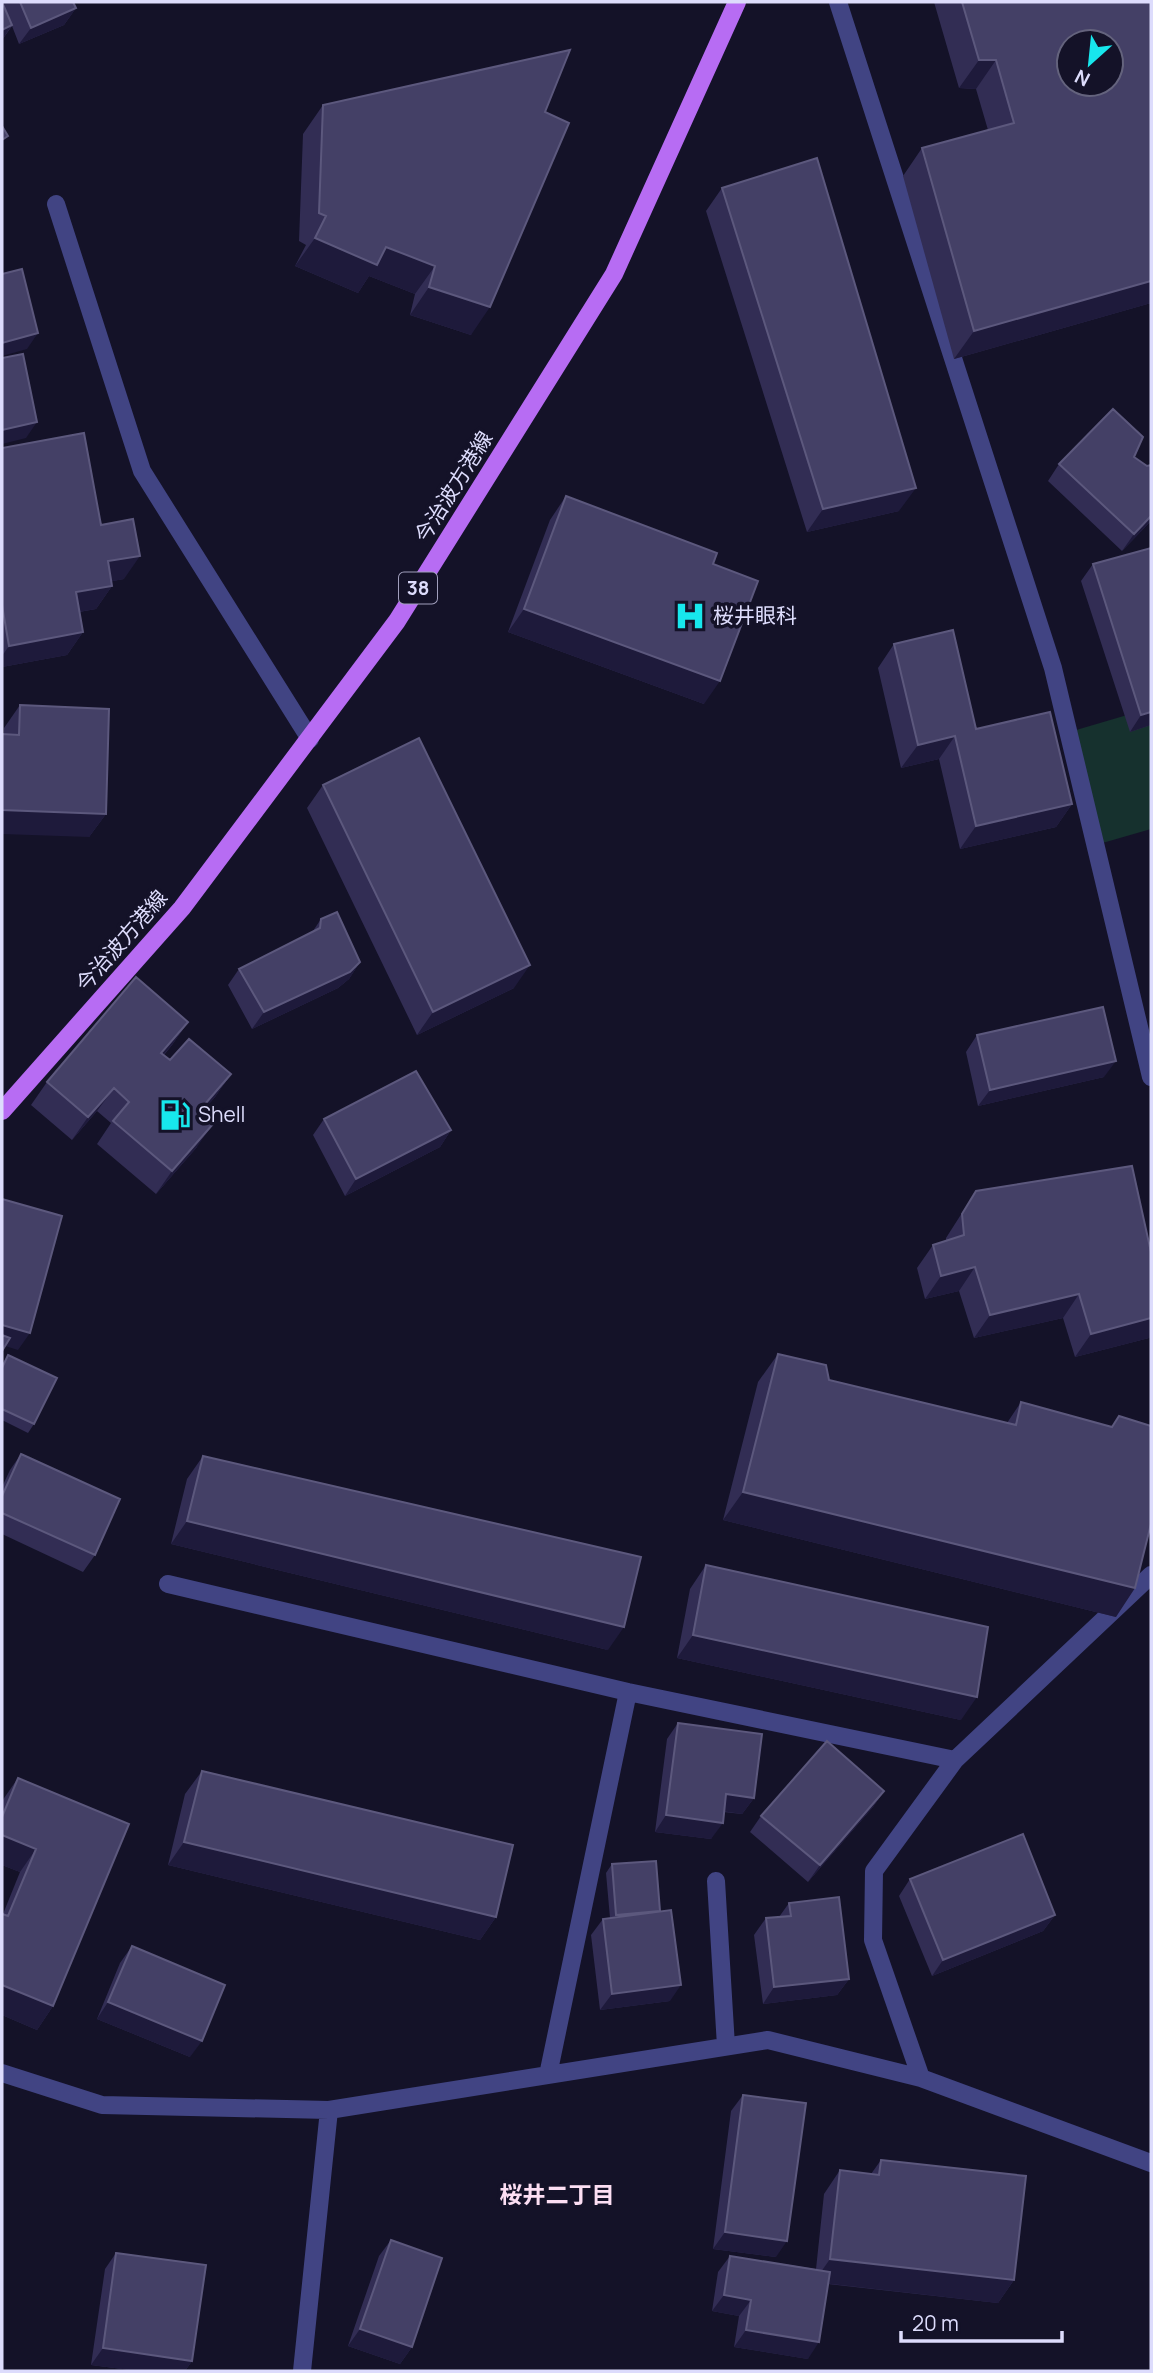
<svg xmlns="http://www.w3.org/2000/svg" width="1153" height="2373" viewBox="0 0 1153 2373" font-family="Manrope,'Noto Sans JP',sans-serif">
	<style>
		.park { fill: #16312e }
		.lines { fill: none; stroke-linecap: round; stroke-linejoin: round }
		.minor { stroke: #414483; stroke-width: 18 }
		.primary { stroke: #b76cf3; stroke-width: 18 }
		.wall { fill: #322d54 }
		.shaded-wall { fill: #1e1a3b }
		.building { fill: #444066; stroke: #5c587d; stroke-width: 2; fill-rule: evenodd }
		.labels { text-anchor: middle; stroke-width: 7; stroke-linejoin: round; paint-order: stroke }
		.shield { fill: #141228; stroke: #a19fbc; stroke-width: 2 }
		.shield-label { font-size: 19px; font-weight: bold; fill: #dddcfc }
		.street-label { font-size: 21px; fill: #dddcfc; stroke: #141228 }
		.poi-label { font-size: 21px; fill: #dddcfc; stroke: #141228; text-anchor: start }
		.neighbourhood-label { font-size: 23px; font-weight: bold; fill: #fcdef3; stroke: #141228 }
	</style>
	<rect width="100%" height="100%" fill="#141228"/>
	<path class="park" d="M1151,708V829L1099,844L1066,733Z"/>
	<g class="lines">
		<path class="minor" d="M838,2L1053,668L1151,1077
			M56,204L142,471L310,739
			M168,1584L628,1692L955,1760
			M716,1881L726,2046
			M2,2073L102,2105L329,2110L768,2040L921,2078L1151,2163
			M548,2075L628,1692
			M921,2078L873,1940L874,1871L955,1760L1151,1575
			M302,2371L329,2110"/>
		<path class="primary" d="M2,1111L182,908L397,621L614,274L737,2"/>
	</g>
	<path class="wall" d="M2,2H73L76,8L64,25L19,44L12,26L2,40Z
		M934,2H1151V303L954,359L903,176L922,148L988,130L976,89L959,88Z
		M323,105L545,112L471,335L410,315L415,294L369,276L358,293L295,266L306,245L299,241L303,134Z
		M722,188L899,511L807,532L706,211Z
		M2,448L124,579L112,581V586L96,609L79,612L83,632L67,655L2,667Z
		M1059,464L1147,466L1151,465V521L1122,551L1048,481Z
		M566,496L713,564L704,704L508,632L550,520Z
		M1093,564L1151,725L1130,732L1081,581Z
		M894,644L976,729L1072,804L1056,827L960,849L939,759L901,768L878,668Z
		M20,705L106,814L89,837L4,734V728Z
		M323,785L514,988L417,1035L307,808Z
		M321,919L360,962L349,979L338,988L252,1029L228,985L239,969L313,931Z
		M188,1022L172,1045L164,1055L170,1060L231,1074L215,1097L201,1113L197,1147L156,1194L97,1144L111,1123L97,1111L72,1140L31,1105L47,1082Z
		M977,1035L1104,1077L978,1106L966,1052Z
		M324,1119L451,1130L440,1147L345,1196L313,1135Z
		M976,1191L1151,1252V1335L1149,1338L1075,1357L1063,1318L974,1338L959,1291L925,1299L917,1268L933,1245L946,1241V1238Z
		M778,1354L829,1380L1007,1423L1021,1402L1116,1617L723,1520L758,1382Z
		M8,1355L34,1424L28,1433L2,1420V1364Z
		M21,1454L95,1555L83,1572L2,1534V1487L10,1470Z
		M203,1456L608,1650L171,1544L187,1479Z
		M706,1565L961,1720L677,1658L690,1589Z
		M678,1723L754,1798L742,1814L724,1812L711,1839L655,1832L667,1739Z
		M202,1771L496,1917L480,1940L168,1865L185,1794Z
		M18,1778L129,1824L53,2006L37,2030L2,2015V1914H3L20,1872L2,1865V1801Z
		M884,1791L873,1807L808,1882L750,1832L761,1816Z
		M612,1864L660,1912L670,2001L600,2010L591,1935L603,1919L610,1918L606,1873Z
		M910,1879L1055,1915L1043,1931L932,1976L899,1896Z
		M789,1903L849,1979L837,1995L763,2004L754,1935L766,1918L779,1917Z
		M132,1946L190,2057L97,2019L120,1963Z
		M743,2095L776,2257L713,2249L731,2111Z
		M881,2160L1014,2280L998,2303L828,2284L808,2359L734,2347L739,2316L712,2311L718,2272L730,2256L816,2269L824,2194L840,2170L871,2174Z
		M391,2240L412,2347L400,2364L348,2346L379,2256Z
		M116,2253L192,2361L185,2371H138L91,2365L105,2269Z"/>
	<path class="shaded-wall" d="M76,8L64,25L19,44L31,28Z
		M12,25L2,40V30Z
		M979,60H996L976,89L959,88Z
		M315,238L386,247L435,266L415,294L369,276L358,293L295,266Z
		M1151,281V303L954,359L974,331Z
		M429,287L490,307L471,335L410,315Z
		M38,333L27,349L2,356V343Z
		M37,422L26,438L2,444V430Z
		M916,488L899,511L807,532L823,509Z
		M1151,516V521L1122,551L1134,534Z
		M140,556L124,579L92,585L108,561Z
		M112,586L96,609L60,615L76,592Z
		M524,609L720,681L704,704L508,632Z
		M83,632L67,655L2,667V656L9,646Z
		M1151,712V725L1130,732L1141,715Z
		M955,736L939,759L901,768L918,745Z
		M1072,804L1056,827L960,849L976,826Z
		M2,810L106,814L89,837L2,834Z
		M360,962L349,979L338,988L252,1029L264,1012Z
		M530,965L514,988L417,1035L433,1012Z
		M188,1022L172,1045L145,1076L161,1053Z
		M1116,1061L1104,1077L978,1106L990,1090Z
		M231,1074L215,1097L183,1134L199,1111Z
		M114,1088L97,1111L72,1140L88,1117Z
		M213,1124L197,1147L156,1194L172,1171Z
		M451,1130L440,1147L345,1196L356,1179Z
		M975,1267L959,1291L925,1299L941,1276Z
		M1079,1294L1063,1318L974,1338L990,1315Z
		M1151,1318V1335L1149,1338L1075,1357L1091,1334Z
		M2,1325L30,1333L18,1350L2,1345Z
		M743,1492L1135,1588L1116,1617L723,1520Z
		M187,1521L624,1627L608,1650L171,1544Z
		M693,1635L977,1697L961,1720L677,1658Z
		M884,1791L873,1807L808,1882L820,1865Z
		M726,1794L754,1798L742,1814L715,1810Z
		M666,1815L723,1823L711,1839L655,1832Z
		M2,1835L36,1849L20,1872L2,1865Z
		M184,1842L496,1917L480,1940L168,1865Z
		M1055,1915L1043,1931L932,1976L943,1960Z
		M849,1979L837,1995L763,2004L774,1987Z
		M2,1985L53,2006L37,2030L2,2015Z
		M681,1985L670,2001L600,2010L612,1994Z
		M108,2002L202,2041L190,2057L97,2019Z
		M725,2232L787,2241L776,2257L713,2249Z
		M830,2259L1014,2280L998,2303L814,2282Z
		M724,2295L751,2300L739,2316L712,2311Z
		M360,2329L412,2347L400,2364L348,2346Z
		M746,2330L819,2342L808,2359L734,2347Z
		M103,2348L192,2361L185,2371H138L91,2365Z"/>
	<path class="building" d="M2,2L12,25L2,30Z
		M20,2H73L76,8L31,28Z
		M962,2H1151V281L974,331L922,148L1014,123L996,60H979ZM1069,42H1111V84H1069Z
		M570,50L545,112L569,123L490,307L429,287L435,266L386,247L377,265L315,238L326,216L319,213L323,105Z
		M2,126L8,136L2,140Z
		M817,158L916,488L823,509L722,188Z
		M22,269L38,333L2,343V274Z
		M23,354L37,422L2,430V358Z
		M1113,409L1143,437L1134,457L1147,466L1151,465V516L1134,534L1059,464Z
		M84,433L101,525L133,519L140,556L108,561L112,586L76,592L83,632L9,646L2,605V448Z
		M566,496L717,553L713,564L758,581L720,681L524,609Z
		M1151,548V712L1141,715L1093,564Z
		M953,630L976,729L1050,712L1072,804L976,826L955,736L918,745L894,644Z
		M20,705L109,709L106,814L2,810V734L19,735Z
		M419,738L530,965L433,1012L323,785Z
		M337,912L360,962L350,972L264,1012L239,969L320,928L321,919Z
		M136,977L188,1022L161,1053L170,1060L189,1039L231,1074L199,1111L213,1124L172,1171L113,1121L129,1102L114,1088L88,1117L47,1082Z
		M1103,1007L1116,1061L990,1090L977,1035Z
		M416,1071L451,1130L356,1179L324,1119Z
		M1132,1166L1151,1252V1318L1091,1334L1079,1294L990,1315L975,1267L941,1276L933,1245L964,1235L962,1214L976,1191Z
		M2,1199L62,1216L30,1333L2,1325Z
		M2,1335L10,1338L2,1351Z
		M778,1354L826,1365L829,1380L1016,1425L1021,1402L1112,1427L1119,1416L1151,1426V1524L1135,1588L743,1492Z
		M8,1355L57,1378L34,1424L2,1409V1368Z
		M21,1454L120,1499L95,1555L2,1513V1496Z
		M203,1456L641,1557L624,1627L187,1521Z
		M706,1565L988,1627L977,1697L693,1635Z
		M678,1723L762,1734L754,1798L726,1794L723,1823L666,1815Z
		M827,1741L884,1791L820,1865L761,1816Z
		M202,1771L513,1845L496,1917L184,1842Z
		M18,1778L129,1824L53,2006L2,1985V1914L8,1916L36,1849L2,1835V1817Z
		M1023,1834L1055,1915L943,1960L910,1879Z
		M656,1861L660,1911L616,1915L612,1864Z
		M839,1897L849,1979L774,1987L766,1918L791,1916L789,1903Z
		M671,1910L681,1985L612,1994L603,1919Z
		M132,1946L225,1985L202,2041L108,2002Z
		M743,2095L806,2103L787,2241L725,2232Z
		M881,2160L1026,2176L1014,2280L830,2259L840,2170L879,2175Z
		M391,2240L442,2258L412,2347L360,2329Z
		M116,2253L206,2265L192,2361L103,2348Z
		M730,2256L830,2272L819,2342L746,2330L751,2300L724,2295Z"/>
	<defs>
		<symbol id="hospital-bare" viewBox="-9 -9 18 18"><path d="M-5-5h3v3.5h4V-5h3V5h-3V1.5h-4V5h-3Z" fill="#17e7ed" stroke="#141228" stroke-width="2.5" paint-order="stroke"/></symbol>
		<symbol id="fuel-bare" viewBox="-9 -9 18 18"><path d="M-5.5-6h7V0h2V4h1.3V-2.5L3-4.5l.8-.8L6-3V5H2.5V1h-1V6h-7ZM-4.2-4.7v3.2H.2V-4.7Z" fill="#17e7ed" stroke="#141228" stroke-width="2.5" paint-order="stroke"/></symbol>
	</defs>
	<g fill-rule="evenodd">
		<use href="#hospital-bare" x="668" y="594" width="44" height="44"/>
		<use href="#fuel-bare" x="153" y="1093" width="44" height="44"/>
	</g>
	<g class="labels">
		<rect class="shield" x="399" y="572.5" width="38" height="31" rx="5"/>
		<g class="shield-label">
			<text x="418" y="595">38</text>
		</g>
		<g class="street-label">
			<text transform="translate(454 487) rotate(-58)" y="7">今治波方港線</text>
			<text transform="translate(122 941) rotate(-49)" y="7">今治波方港線</text>
		</g>
		<g class="poi-label">
			<text x="713" y="623">桜井眼科</text>
			<text x="198" y="1122">Shell</text>
		</g>
		<g class="neighbourhood-label">
			<text x="557" y="2203">桜井二丁目</text>
		</g>
	</g>
	<rect width="1153" height="2373" fill="none" stroke="#dddcfc" stroke-width="7"/>
	<g transform="translate(1090 63) rotate(207)"><circle r="33" fill="#141228" stroke="#64637d" stroke-width="2"/>
	<path d="M0-5L12 26L0 18L-12 26Z" fill="#17e7ed"/>
	<text y="-10" font-size="19" font-weight="bold" text-anchor="middle" fill="#dddcfc">N</text>
	</g>
	<path d="M901 2331v10h161v-10" fill="none" stroke="#dddcfc" stroke-width="3.5"/>
	<text x="912" y="2331" font-size="21" fill="#dddcfc" stroke="#141228" stroke-width="5" paint-order="stroke">20 m</text>
</svg>
